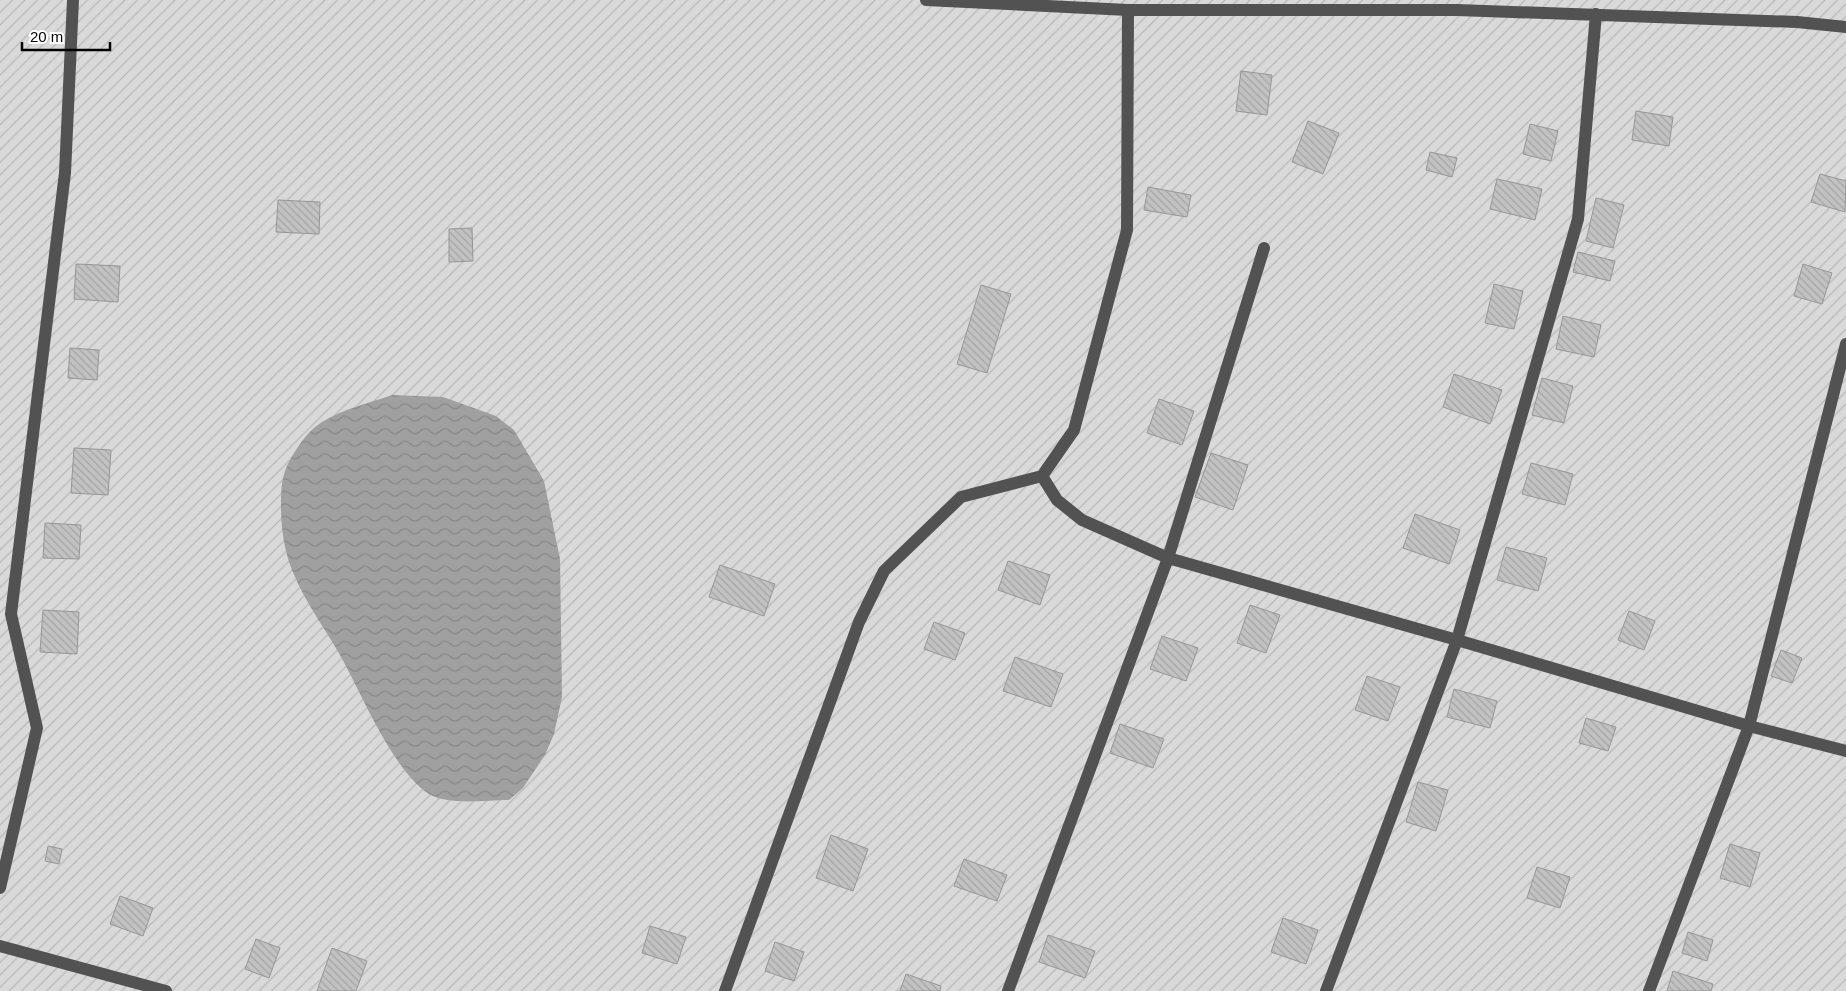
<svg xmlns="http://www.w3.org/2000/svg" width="1846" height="991" viewBox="0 0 1846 991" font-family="Helvetica,sans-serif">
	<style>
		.garden { fill: url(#garden-furrows) }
		.water { fill: url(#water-waves) }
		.building { fill: url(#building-back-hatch); stroke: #969696 }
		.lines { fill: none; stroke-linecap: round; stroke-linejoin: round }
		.minor { stroke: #525252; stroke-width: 12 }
	</style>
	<defs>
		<pattern id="garden-furrows" width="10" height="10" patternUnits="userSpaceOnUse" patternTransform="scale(1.25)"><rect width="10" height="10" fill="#d9d9d9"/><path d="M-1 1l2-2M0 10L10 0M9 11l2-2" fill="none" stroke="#b8b8b8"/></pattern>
		<pattern id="water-waves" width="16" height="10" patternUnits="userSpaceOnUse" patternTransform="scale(1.25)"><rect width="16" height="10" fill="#a0a0a0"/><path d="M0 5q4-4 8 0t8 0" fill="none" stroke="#888"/></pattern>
		<pattern id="building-back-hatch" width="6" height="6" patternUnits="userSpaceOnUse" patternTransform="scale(1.25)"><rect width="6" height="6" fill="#c2c2c2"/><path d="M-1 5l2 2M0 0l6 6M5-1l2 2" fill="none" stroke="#a5a5a5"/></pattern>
	</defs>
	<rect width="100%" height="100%" fill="#fff"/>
	<path class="garden" d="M0,0H1846V991H0Z"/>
	<path class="water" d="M392,395L443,397L496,416L514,430L544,481L560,559L562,697L554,734L545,755L523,788L509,800C487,800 453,805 433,796C400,781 366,705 349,672C332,637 306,606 292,570C284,550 281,527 281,507C281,484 282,472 294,453C302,441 309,430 322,422C343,409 369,403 392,395Z"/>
	<path class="building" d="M1241,71L1272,75L1267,115L1236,111Z
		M1636,111L1673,117L1669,146L1632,140Z
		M1308,121L1339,133L1323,174L1292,162Z
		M1530,124L1558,131L1551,161L1523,154Z
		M1430,152L1457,158L1452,177L1426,170Z
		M1820,174L1846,181L1845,212L1811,202Z
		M1497,179L1542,189L1535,220L1490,209Z
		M1148,187L1191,195L1187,217L1144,210Z
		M1596,198L1624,205L1613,248L1586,241Z
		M278,200L320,202L319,234L276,232Z
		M472,228L473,261L449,262V229Z
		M1578,252L1615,261L1610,281L1573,272Z
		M76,264L120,266L118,302L74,299Z
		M1803,264L1832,273L1822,304L1794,296Z
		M1494,284L1523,291L1514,329L1485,323Z
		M981,285L1011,294L987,373L957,364Z
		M1563,316L1601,325L1594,357L1556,349Z
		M70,348L99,350L97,380L68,378Z
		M1454,374L1502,390L1490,424L1443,407Z
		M1542,378L1573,386L1564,423L1532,415Z
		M1159,399L1194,411L1182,445L1147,433Z
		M74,448L111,450L108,495L71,493Z
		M1211,453L1248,465L1233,510L1195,497Z
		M1531,463L1573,474L1565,505L1522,494Z
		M1415,514L1460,530L1449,564L1403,548Z
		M45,523L81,525L79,559L43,558Z
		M1506,547L1547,558L1538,591L1497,580Z
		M1008,561L1050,575L1040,605L998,590Z
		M720,565L775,584L764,616L709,597Z
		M1250,605L1280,615L1266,653L1237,643Z
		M43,610L79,612L77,654L40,652Z
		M1629,611L1655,621L1644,650L1618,640Z
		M934,622L965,633L955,660L924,649Z
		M1162,636L1198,648L1186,681L1150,669Z
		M1781,650L1802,658L1792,683L1771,676Z
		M1015,657L1063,674L1051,707L1003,691Z
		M1367,676L1400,687L1388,721L1355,710Z
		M1454,689L1497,701L1490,728L1447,717Z
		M1586,718L1616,727L1608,751L1579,743Z
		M1120,724L1164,739L1153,768L1110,753Z
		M1418,782L1448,790L1436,831L1406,822Z
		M831,835L868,849L853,891L816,878Z
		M1730,844L1760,853L1750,887L1720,878Z
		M48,846L62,849L59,864L45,861Z
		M964,859L1007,875L997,901L954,886Z
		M1537,867L1570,877L1560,908L1527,898Z
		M120,896L153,908L143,936L110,924Z
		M1283,918L1318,930L1306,964L1271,952Z
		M650,926L686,937L677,964L642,953Z
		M1688,932L1713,940L1707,961L1682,953Z
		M1048,935L1095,951L1085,978L1039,962Z
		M256,939L280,948L269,978L245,969Z
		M775,942L804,952L794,981L765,971Z
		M332,948L367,961L356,991H317Z
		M1673,971L1713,984L1711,991H1667Z
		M906,974L941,986L940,991H900Z"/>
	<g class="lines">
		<path class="minor" d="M926,0L1128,10H1457L1797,22L1846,27
			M1042,476L1057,500L1082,520L1168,558L1457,640L1749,726L1846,751
			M0,888L37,728L11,614L65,173L73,0
			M0,946L166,991
			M725,991L859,622L884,571L961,497L1042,476L1074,430L1127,230L1128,10
			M1008,991L1168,558L1264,248
			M1326,991L1457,640L1578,219L1596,14
			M1649,991L1749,726L1846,344"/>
	</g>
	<path d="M22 42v8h88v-8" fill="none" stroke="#000000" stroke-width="2.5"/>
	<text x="30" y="42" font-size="15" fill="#000000" stroke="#ffffff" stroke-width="4" paint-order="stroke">20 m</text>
</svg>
